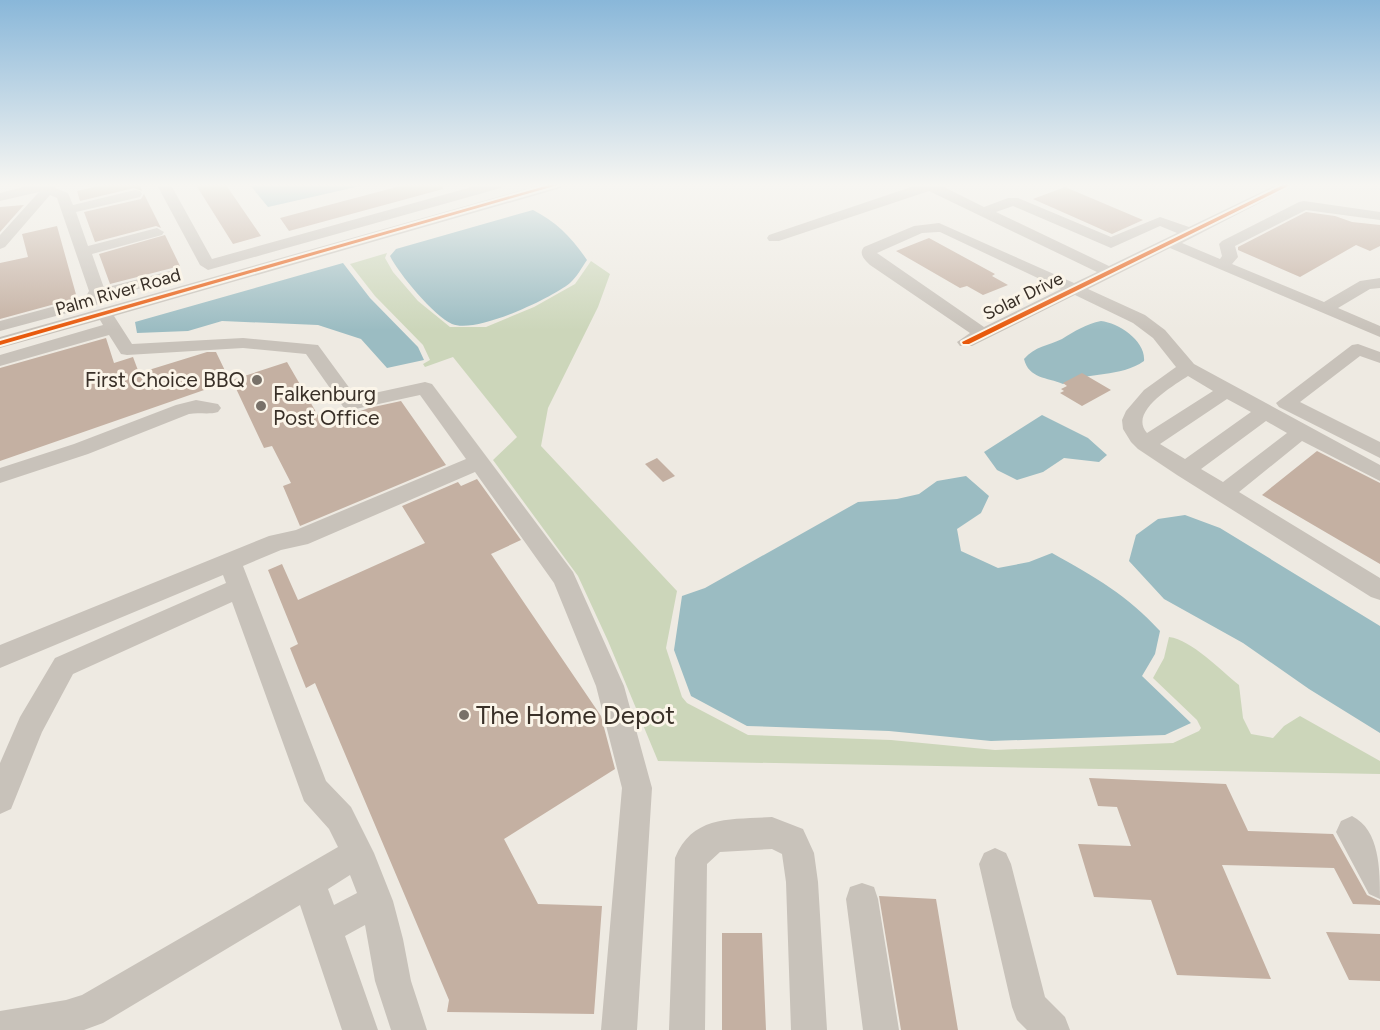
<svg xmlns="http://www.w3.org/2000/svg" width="1380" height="1030" viewBox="0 0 1380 1030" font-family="Figtree,sans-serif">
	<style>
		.green { fill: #ccd6ba }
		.water { fill: #9bbcc2 }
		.building { fill: #c4b0a2 }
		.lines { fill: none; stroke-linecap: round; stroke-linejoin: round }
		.minor { fill: #c8c2ba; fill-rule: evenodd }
		.cycleway-casing { stroke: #fbf5e9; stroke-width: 4 }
		.cycleway { fill: #e8590c; fill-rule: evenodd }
		.poi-dot { fill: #787169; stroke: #fbf5e9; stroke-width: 2 }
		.labels { text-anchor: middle; stroke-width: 6; stroke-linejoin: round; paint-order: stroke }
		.far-street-label { font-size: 18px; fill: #393028; stroke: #fbf5e9 }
		.poi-label { font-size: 21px; fill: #393028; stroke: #fbf5e9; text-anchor: end }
		.near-poi-label { font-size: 26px; fill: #393028; stroke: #fbf5e9; text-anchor: start }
	</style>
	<rect width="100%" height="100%" fill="#eeeae2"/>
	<path class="green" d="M387,253L385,258L393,272L418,301L450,327H486L534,307L575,284L591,261L610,274L598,307L548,408L541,446L677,591L666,648L682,697L687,703L748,735L891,740L995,750L1173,743L1199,731L1201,728L1197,720L1153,678L1164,658L1169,637C1192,640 1220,670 1239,685L1243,718L1251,734L1273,738L1284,726L1300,716L1380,761V774L658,761L608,641L578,576L493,460L517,437L453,357L425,367L423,364L430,360L423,345L375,296L350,264Z"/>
	<path class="water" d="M250,185H365L268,207Z
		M533,210C557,222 572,238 587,260C582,267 577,277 570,283C550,299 476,334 452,324C434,316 399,274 390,256L396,249Z
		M343,263L370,298L418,347L424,360L387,368L361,339L318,325L222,321L188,331L137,333L135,322Z
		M1101,321C1119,323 1146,341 1144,361C1120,378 1089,371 1063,384C1047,377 1029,379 1024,359C1035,346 1048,346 1062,339C1075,331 1086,324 1101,321Z
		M1042,415L1088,438L1107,455L1099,462L1064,458L1043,472L1017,480L997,470L984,452Z
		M966,476L989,496L981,513L957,529L961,551L998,568L1029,562L1052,553C1095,577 1127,595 1160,631L1155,654L1142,676L1191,723L1165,735L991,741L889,731L747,726L691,696L674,650L682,596L705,588L858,502L897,499L919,494L937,481Z
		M1185,515L1220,528L1380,626V733L1309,689L1243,643L1164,599L1129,561L1136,535L1158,519Z"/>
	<path class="building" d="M103,185H140L142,191L134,188L80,201L77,191Z
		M196,185H226L261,236L233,244Z
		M404,185H442L443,189L289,231L280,218Z
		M1065,187L1143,220L1112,234L1033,199Z
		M144,194L161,228L156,226L95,242L84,212L141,199Z
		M24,205L23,206L0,232V207Z
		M1306,212L1335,216L1352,222L1380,225V246L1370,251L1356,245L1300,277L1238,250V247Z
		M57,226L77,298L0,319V263L28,257L22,234Z
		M165,235L180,266L110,284L99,254Z
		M929,238L995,274L992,276L1008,285L983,295L967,286L960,288L896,251Z
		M106,338L114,363L133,357L139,373L207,352H216L230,381L0,461V368Z
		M287,362L323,424L369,408L401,401L446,465L300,526L283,486L291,483L272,446L264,448L232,380Z
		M1082,373L1111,390L1082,406L1060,393L1064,391L1061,389L1067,386L1063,383Z
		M1317,451L1380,483V564L1262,495Z
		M657,458L675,476L663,482L645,464Z
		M477,479L521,540L491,554L601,716L615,769L504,839L538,904L602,906L594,1014L447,1012L449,1000L315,683L306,688L290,648L298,644L268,570L282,564L298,600L425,543L402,506L458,482L461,486Z
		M1089,778L1226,784L1248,831L1333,834L1367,895L1380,901V905L1353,904L1334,868L1222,865L1271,979L1177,975L1151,900L1094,897L1078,844L1131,846L1117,807L1098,806Z
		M879,896L936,899L958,1030H901Z
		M1326,932L1380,934V981L1349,980Z
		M722,933H762L766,1030H722Z"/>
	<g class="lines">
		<path class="minor" d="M31,185H56L55,188L68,193L73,205L135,190L140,191L142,194L140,197L76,212L88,246L157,228L164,232L162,235L92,254L104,288L174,270L182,275L180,278L100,299L97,305L0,331V321L85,298L89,291L57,198L50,195L5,247L0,249V235L39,192L0,201V193Z
			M157,185H171L212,259L479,185H502L501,188L208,270L200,265Z
			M540,185H562L561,188L114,316L132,344L243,338L318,345L356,397L425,382L432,384L573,572L624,686L652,788L637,1030H601L622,788L596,686L554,583L475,472L308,544L281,550L243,566L326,781L351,807L374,853L393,901L403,939L411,981L427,1030H391L375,981L365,925L345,936L378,1030H342L300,905L103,1023L84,1030H0V1011L66,1000L82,995L338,847L329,829L304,801L232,602L73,674L42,732L11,809L0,814V763L20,717L55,658L226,583L223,575L0,668V645L269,536L296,530L466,459L420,395L351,410L344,408L306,354L243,348L127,355L121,354L109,335L0,366V355L103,325L100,320L0,348V337ZM350,875L357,893L334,905L328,889Z
			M917,185H940L984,207L1008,198H1018L1111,237L1160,217L1189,227L1276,185H1294L1182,243L1220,259L1222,256L1219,244L1222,241L1299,202L1304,201L1380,212V220L1306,210L1235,246L1238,257L1232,264L1324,302L1360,281L1380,278V288L1370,289L1338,308L1380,326V337L1170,248L1088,289L1145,315L1165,330L1194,364L1380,465V481L1302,441L1239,492L1380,578V600L1371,597L1177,475L1138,449L1131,442L1123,429L1122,420L1126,411L1144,390L1176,367L1153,338L1133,323L1075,295L972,346H960L957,342L970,333L870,265C865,260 858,254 864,247L914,226L939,223L1074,283L1097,272L929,191L779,241H769L767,238L769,235ZM1013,206L1111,248L1160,226L1177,233L1109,266L996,212ZM938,232H940L1061,289L984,327L877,253L922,233ZM1188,376L1213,391L1147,433C1128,412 1173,386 1188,376ZM1227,399L1251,412L1185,459L1160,444ZM1266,421L1287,433L1223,482L1201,469Z
			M1358,344L1380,352V363L1360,356L1300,402L1380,442V458L1279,407L1276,403L1352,345Z
			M196,400L218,404L221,408L218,412C208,415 199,412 189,414L88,454L0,483V468L74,444L176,405Z
			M1352,816C1380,830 1380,870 1380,899L1369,894L1336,832L1341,821Z
			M772,817L803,829L814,853L818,882L827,1030H791L786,882L782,854L772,849L720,852L707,864L705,1030H669L675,858C693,814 732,820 772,817Z
			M995,848L1006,853L1011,864L1045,997L1065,1017L1070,1030H1027L1017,1020L1012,1007L979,864L984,853Z
			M862,883L874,887L878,899L899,1030H863L846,899L850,887Z"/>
		<defs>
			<path id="cycleway" d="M549,185H558L0,345V341Z
				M1283,185H1290L969,344H963L962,342Z"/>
		</defs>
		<use href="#cycleway" class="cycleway-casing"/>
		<use href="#cycleway" class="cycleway"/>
	</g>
	<linearGradient id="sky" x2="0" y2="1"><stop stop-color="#89b7d9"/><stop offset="0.56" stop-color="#f7f6f2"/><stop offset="1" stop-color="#f7f6f2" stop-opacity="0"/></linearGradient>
	<rect width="1380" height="330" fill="url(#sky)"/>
	<g class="poi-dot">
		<circle cx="257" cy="380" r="6"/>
		<circle cx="261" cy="406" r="6"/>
		<circle cx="464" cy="715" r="6"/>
	</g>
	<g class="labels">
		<g class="far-street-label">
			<text transform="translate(118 292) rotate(-16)" y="6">Palm River Road</text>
			<text transform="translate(1023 296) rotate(-26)" y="6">Solar Drive</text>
		</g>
		<g class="poi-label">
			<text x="245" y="387">First Choice BBQ</text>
			<text x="273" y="401" text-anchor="start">Falkenburg<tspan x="273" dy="24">Post Office</tspan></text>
		</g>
		<g class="near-poi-label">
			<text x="476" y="724">The Home Depot</text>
		</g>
	</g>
</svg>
